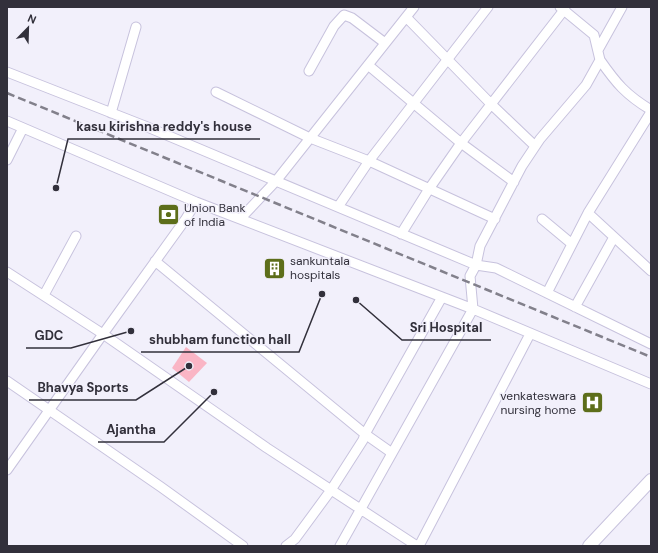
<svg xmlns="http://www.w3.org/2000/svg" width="658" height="553" viewBox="0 0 658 553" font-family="'DM Sans',sans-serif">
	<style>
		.green { fill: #fab5c5 }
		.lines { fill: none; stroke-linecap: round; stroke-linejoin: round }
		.minor-casing { stroke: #c7c2dd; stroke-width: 11 }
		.secondary-casing { stroke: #c7c2dd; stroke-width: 14 }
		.minor { stroke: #fff; stroke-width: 9 }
		.secondary { stroke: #fff; stroke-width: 12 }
		.rail { stroke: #82808b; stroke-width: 2.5; stroke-dasharray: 8 4; stroke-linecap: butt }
		.labels { text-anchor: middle; stroke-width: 3; stroke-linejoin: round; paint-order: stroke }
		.poi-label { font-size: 12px; fill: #32303b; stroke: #f2f0fb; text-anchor: start }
		.leader { fill: none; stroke: #32303b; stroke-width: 1.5 }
		.callout-dot { fill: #32303b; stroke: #f2f0fb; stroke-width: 1.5 }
		.callout-label { font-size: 13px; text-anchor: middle; font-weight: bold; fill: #32303b; stroke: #f2f0fb; stroke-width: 3; stroke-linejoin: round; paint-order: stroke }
	</style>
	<rect width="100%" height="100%" fill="#f2f0fb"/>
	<path class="green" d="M186,347L207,363L189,382L172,368Z"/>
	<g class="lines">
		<defs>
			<path id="minor" d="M406,17L491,104L535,146
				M598,50L622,7
				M600,60C616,83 626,95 651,110
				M368,65L461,143L514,182
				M309,71L334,26L344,15L352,18L385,43
				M7,72L145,126L476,265L496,268L651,344
				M216,92L310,138L369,161L495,219
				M111,113L136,27
				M7,121L196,202L473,309L651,384
				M7,160L23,128
				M338,207L369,161L488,7
				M588,213L651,271
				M241,218L276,181L414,7
				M542,219L572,244
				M401,234L429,189L461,143L564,10L565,7
				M155,261L365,434L363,440L331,490L295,539L286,546
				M7,272L103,334L267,448L417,546
				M547,293L588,213L651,112
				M44,295L76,236
				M575,307L614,237
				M7,381L161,487L243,546
				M392,453L365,434L442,297
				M7,470L103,334L185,220L196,202
				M340,546L473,309L470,276L476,265L480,246L522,166L540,139L586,85L600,60L594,35L560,7
				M419,546L530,334"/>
			<path id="secondary" d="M589,546L651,480"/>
		</defs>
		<use href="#minor" class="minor-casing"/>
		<use href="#secondary" class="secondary-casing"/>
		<use href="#minor" class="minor"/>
		<use href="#secondary" class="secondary"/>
		<path class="rail" d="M7,93L651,357"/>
	</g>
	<defs>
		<symbol id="bank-square" viewBox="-11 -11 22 22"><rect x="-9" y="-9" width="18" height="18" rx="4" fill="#5d6e1a" stroke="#f2f0fb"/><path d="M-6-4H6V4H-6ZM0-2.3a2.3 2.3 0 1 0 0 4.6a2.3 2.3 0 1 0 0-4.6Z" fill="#fff"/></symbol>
		<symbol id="building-square" viewBox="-11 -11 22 22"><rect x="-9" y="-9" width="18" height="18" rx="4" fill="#5d6e1a" stroke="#f2f0fb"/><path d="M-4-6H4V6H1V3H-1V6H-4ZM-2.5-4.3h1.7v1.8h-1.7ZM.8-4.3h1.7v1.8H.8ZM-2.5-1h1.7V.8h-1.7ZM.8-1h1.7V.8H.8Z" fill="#fff"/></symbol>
		<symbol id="hospital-square" viewBox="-11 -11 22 22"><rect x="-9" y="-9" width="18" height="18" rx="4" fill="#5d6e1a" stroke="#f2f0fb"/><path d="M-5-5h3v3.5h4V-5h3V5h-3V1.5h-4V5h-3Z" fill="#fff"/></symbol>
	</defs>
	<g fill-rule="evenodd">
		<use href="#bank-square" x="156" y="202" width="25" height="25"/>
		<use href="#building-square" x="262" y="256" width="25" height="25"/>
		<use href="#hospital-square" x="580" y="390" width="25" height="25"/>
	</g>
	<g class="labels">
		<g class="poi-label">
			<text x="184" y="212">Union Bank<tspan x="184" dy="14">of India</tspan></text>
			<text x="290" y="265">sankuntala<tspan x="290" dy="14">hospitals</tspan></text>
			<text x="576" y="400" text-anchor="end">venkateswara<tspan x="576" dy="14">nursing home</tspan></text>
		</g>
	</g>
	<path class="leader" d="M56 188L68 139H260M356 300L402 340H491M131 331L71 348H26M322 294L299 352H141M189 366L136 400H29M214 392L164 442H98"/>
	<g class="callout-dot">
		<circle cx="56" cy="188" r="4"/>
		<circle cx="356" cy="300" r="4"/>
		<circle cx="131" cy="331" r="4"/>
		<circle cx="322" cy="294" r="4"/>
		<circle cx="189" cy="366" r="4"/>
		<circle cx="214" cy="392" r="4"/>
	</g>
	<g class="callout-label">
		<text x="164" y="131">kasu kirishna reddy's house</text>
		<text x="446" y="332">Sri Hospital</text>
		<text x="49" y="340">GDC</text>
		<text x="220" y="344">shubham function hall</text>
		<text x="83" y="392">Bhavya Sports</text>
		<text x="131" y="434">Ajantha</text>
	</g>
	<rect width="658" height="553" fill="none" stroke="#32303b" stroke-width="16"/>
	<g transform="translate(28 28) rotate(23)" stroke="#f2f0fb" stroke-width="3" paint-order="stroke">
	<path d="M0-3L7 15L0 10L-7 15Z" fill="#32303b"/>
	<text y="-6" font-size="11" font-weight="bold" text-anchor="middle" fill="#32303b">N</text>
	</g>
</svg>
